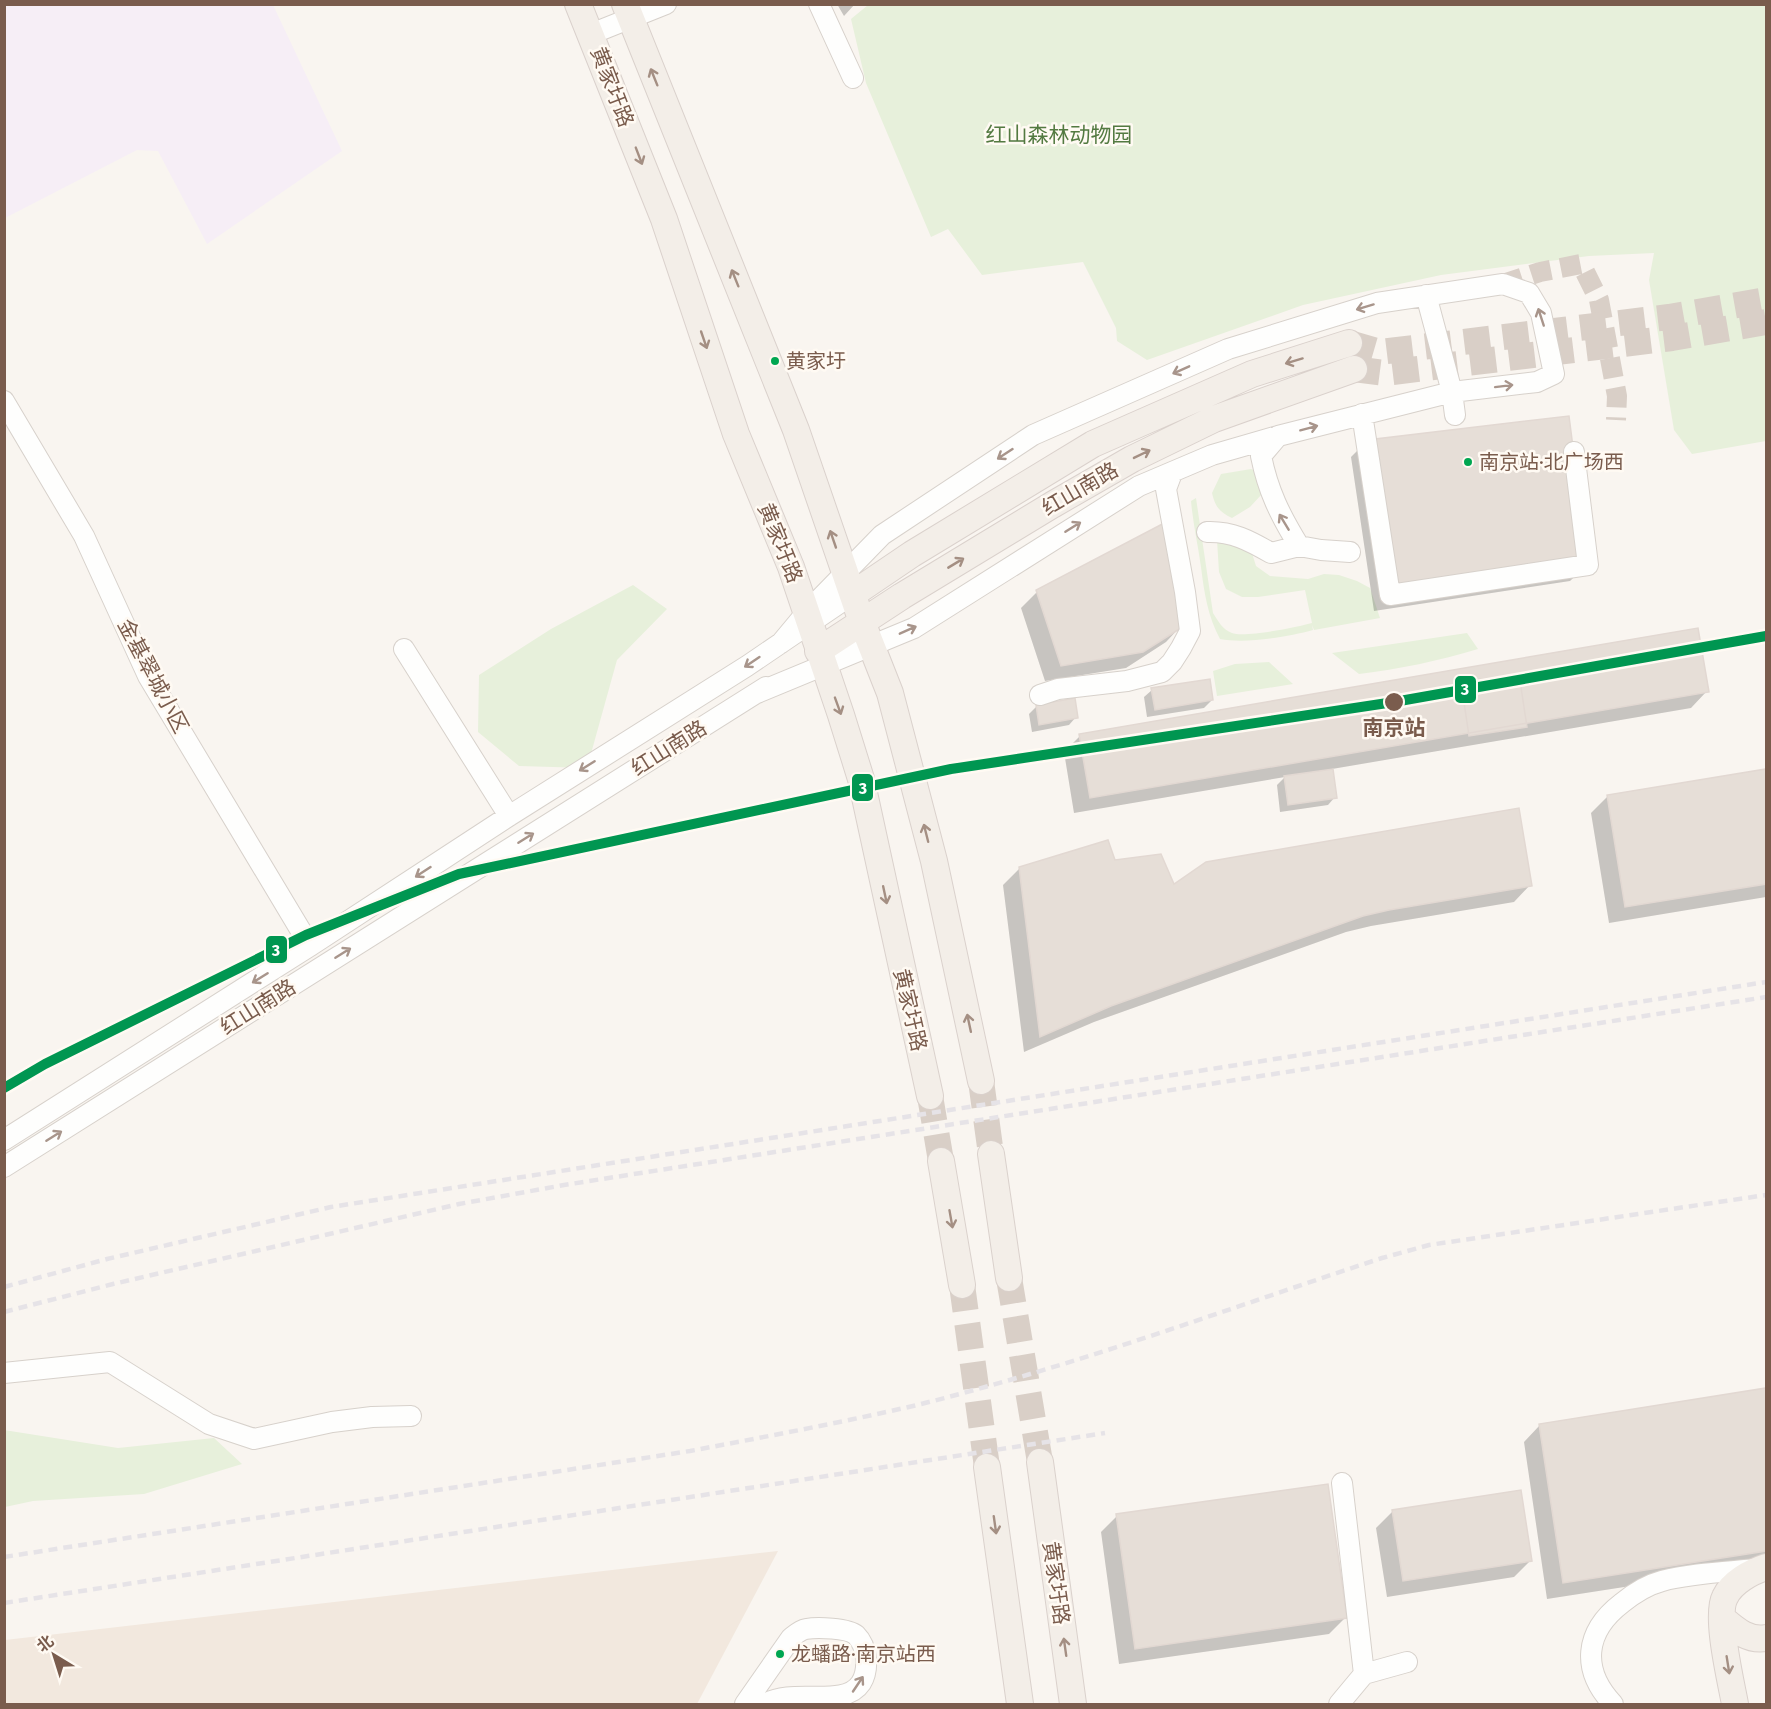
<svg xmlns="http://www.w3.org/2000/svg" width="1771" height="1709" viewBox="0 0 1771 1709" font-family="'Fira Sans','Noto Sans SC',sans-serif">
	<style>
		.residential { fill: #f2e8de }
		.education { fill: #f6eef6 }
		.green { fill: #e7f0db }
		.shadow { fill: #0003 }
		.building { fill: #e6ded7; stroke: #e2d8d2; stroke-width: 1.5 }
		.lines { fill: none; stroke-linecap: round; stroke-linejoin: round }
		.minor-tunnel { stroke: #d9cfc7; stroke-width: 20; stroke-dasharray: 20 10; stroke-linecap: butt }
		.major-tunnel { stroke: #d9cfc7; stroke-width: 26; stroke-dasharray: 26 13; stroke-linecap: butt }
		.minor-casing { stroke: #d7d1cb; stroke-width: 22 }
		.major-casing { stroke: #dad1cc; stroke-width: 28 }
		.minor { stroke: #fefefd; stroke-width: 20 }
		.major { stroke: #f3eee8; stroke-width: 26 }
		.rail { stroke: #e6e3e7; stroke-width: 4.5; stroke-dasharray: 9 6; stroke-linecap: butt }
		.metro-1-casing { stroke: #fffaf3; stroke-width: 15 }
		.metro-1 { stroke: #009651; stroke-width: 10 }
		.oneway { stroke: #a48f83 }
		.oneway2 { stroke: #a8958b }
		.bus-dot { fill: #00a651; stroke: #fffaf3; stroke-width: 2 }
		.stop-dot { fill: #7a5c4d; stroke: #fffaf3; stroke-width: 2 }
		.labels { text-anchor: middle; stroke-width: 5; stroke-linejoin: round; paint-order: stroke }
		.bus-label { font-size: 20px; fill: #7a5c4d; stroke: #fffaf3; text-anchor: start }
		.street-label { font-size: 21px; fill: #7a5c4d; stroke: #fffaf3 }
		.park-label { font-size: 21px; fill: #537a41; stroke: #fffaf3 }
		.stop-label { font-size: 21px; font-weight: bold; fill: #7a5c4d; stroke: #fffaf3 }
		.line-badge { stroke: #fffaf3; stroke-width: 2 }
		.badge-label { font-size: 16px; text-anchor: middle; font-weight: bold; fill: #fff }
	</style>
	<rect width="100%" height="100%" fill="#f9f5f0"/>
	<path class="residential" d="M778,1551L697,1704H5V1640Z"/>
	<path class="education" d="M5,4L273,5L342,151L207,244L158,151L137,150L5,218Z"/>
	<path class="green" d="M868,5H1766V441L1692,454L1674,430L1649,280L1654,253L1589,256L1441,275L1303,305L1147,360L1117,341L1116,328L1083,262L982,275L948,229L931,237L866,83L851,19Z
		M1251,469L1261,473L1262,494L1250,507L1232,518C1219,512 1215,506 1212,493L1221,474Z
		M1196,498L1213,613C1218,621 1223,630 1232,633C1244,638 1298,627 1312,623L1305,590L1258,597H1242L1226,589L1219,572L1217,540L1251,550L1256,566L1270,576L1308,579L1324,574L1339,575L1357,581L1370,588L1380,618L1314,630L1312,625L1313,630C1288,637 1245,644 1220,639C1208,617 1204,592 1201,567C1198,545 1193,524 1191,501Z
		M633,585L667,609L617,660L587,768L519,766L478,732L479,675L551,629Z
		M1467,633L1478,649C1439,661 1399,669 1359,674L1332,653Z
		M1269,662L1293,684L1217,696L1213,671L1235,664Z
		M4,1430L118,1448L214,1438L242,1464L144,1494L33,1501L5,1507Z"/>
	<path class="shadow" d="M837,4H855L844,16Z
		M1367,441L1587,565L1570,581L1374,611L1351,457Z
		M1037,592L1182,625L1166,642L1126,668L1045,681L1021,608Z
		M1152,690L1212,700L1204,708L1147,717L1144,697Z
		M1707,691L1691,708L1332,769L1335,797L1328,805L1280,812L1277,785L1285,777L1074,813L1064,752L1080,736Z
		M1037,706L1076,717L1069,725L1032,732L1029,714Z
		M1766,770V897L1609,923L1591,813L1608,796Z
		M1114,862L1173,887L1530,885L1514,902L1371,926L1346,932L1094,1022L1024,1052L1003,885L1020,868Z
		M1766,1390V1565L1547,1599L1524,1442L1540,1425Z
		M1393,1511L1530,1561L1514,1577L1387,1597L1376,1528Z
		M1117,1516L1345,1618L1329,1634L1119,1664L1101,1532Z"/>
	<path class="building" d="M1569,416L1588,565L1390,595L1367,440Z
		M1170,520L1184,626L1143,652L1061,666L1036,590Z
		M1698,628L1709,692L1090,798L1079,734Z
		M1519,674L1527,727L1469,736L1461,682Z
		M1210,679L1213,700L1155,710L1151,688Z
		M1075,698L1078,718L1039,725L1036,705Z
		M1333,769L1337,798L1288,805L1284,776Z
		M1766,769V884L1625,907L1607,795Z
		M1519,808L1532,886L1389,910L1363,916L1111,1006L1040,1037L1019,867L1108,840L1115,860L1161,854L1174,884L1206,862Z
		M1766,1388V1551L1563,1583L1539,1424Z
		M1328,1484L1347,1618L1135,1649L1116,1514Z
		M1521,1490L1532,1561L1403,1581L1392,1510Z"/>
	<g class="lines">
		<path class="minor-tunnel" d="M1503,284L1540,272L1581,264L1599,300L1617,396L1616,420"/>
		<path class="major-tunnel" d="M1349,343L1380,352L1669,317L1766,300
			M1354,369L1385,373L1672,338L1766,322
			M981,1081L991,1154
			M930,1096L941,1161
			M1009,1278L1040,1462
			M962,1285L987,1467"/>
		<defs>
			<path id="minor" d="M819,4L853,78
				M591,34L666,4
				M1426,295L1452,392L1455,415
				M4,401L84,536L148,676L310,946
				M1362,414L1390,595L1588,565L1574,452
				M1278,436L1261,456C1268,491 1280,515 1299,546L1321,550L1350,552
				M1207,532C1232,531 1250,541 1271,553L1299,546
				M404,649L509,816
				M757,693L914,628L1139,486L1212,455L1278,436L1452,392L1537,382L1554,374L1541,313L1529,293L1503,284L1377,303L1228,349L1033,435L882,535L806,613L781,643
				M1040,695L1058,689L1127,681L1162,672L1172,662L1181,648L1190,631L1185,592L1166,489L1172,473
				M4,1140L310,946L509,816L747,666L853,594
				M4,1167L766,687
				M4,1373L110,1362L209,1424L254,1439L332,1422L372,1417L411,1416
				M1342,1483L1364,1674
				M745,1704L791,1638C796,1634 800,1630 806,1629C817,1627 848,1628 856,1635C868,1647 869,1670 861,1683C844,1709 794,1687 765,1704
				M1339,1704L1364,1674L1407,1662
				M1613,1704C1581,1670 1584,1632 1622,1603C1633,1594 1647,1585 1662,1581C1692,1573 1726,1572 1757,1569"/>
			<path id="major" d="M578,4L664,219L736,434L791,567L841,715L861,779L930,1096
				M625,4L796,430L862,622L890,693L934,861L981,1081
				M853,594L912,554L1093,444L1252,374L1349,343
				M818,651L902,596L1052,505L1132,459L1214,419L1354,369
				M991,1154L1009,1278
				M941,1161L962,1285
				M1040,1462L1073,1704
				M987,1467L1020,1704
				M1723,1619C1736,1630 1748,1641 1766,1638
				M1735,1704C1731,1682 1715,1616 1725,1597C1732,1582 1751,1572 1766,1567"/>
		</defs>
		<use href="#minor" class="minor-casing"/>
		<use href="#major" class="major-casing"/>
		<use href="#minor" class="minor"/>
		<use href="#major" class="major"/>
		<path class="rail" d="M4,1287L107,1259L331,1207L1766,982
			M4,1312L113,1284L459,1204L564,1185L1766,997
			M4,1557L690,1451C764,1437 839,1423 913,1406C1072,1367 1227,1309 1382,1258L1429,1245L1766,1195
			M4,1603L1105,1433"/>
		<defs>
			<path id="metro-1" d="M4,1088L45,1064L306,935L459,874L951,769L1394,702L1766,636"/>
		</defs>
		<use href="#metro-1" class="metro-1-casing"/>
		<use href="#metro-1" class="metro-1"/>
	</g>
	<defs><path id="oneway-shaft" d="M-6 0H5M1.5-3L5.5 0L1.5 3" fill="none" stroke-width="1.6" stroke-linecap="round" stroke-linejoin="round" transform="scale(1.5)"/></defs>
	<g class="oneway">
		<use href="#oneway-shaft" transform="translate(654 77) rotate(-112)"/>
		<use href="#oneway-shaft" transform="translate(639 156) rotate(69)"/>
		<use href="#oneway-shaft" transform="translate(735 278) rotate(-112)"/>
		<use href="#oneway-shaft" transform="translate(704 340) rotate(71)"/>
		<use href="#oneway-shaft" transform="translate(1294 361) rotate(163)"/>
		<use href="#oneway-shaft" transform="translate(1142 454) rotate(-26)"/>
		<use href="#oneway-shaft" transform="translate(833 539) rotate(-109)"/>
		<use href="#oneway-shaft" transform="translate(956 563) rotate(-31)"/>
		<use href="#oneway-shaft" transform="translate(838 706) rotate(70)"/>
		<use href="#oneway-shaft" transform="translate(926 833) rotate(-104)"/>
		<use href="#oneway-shaft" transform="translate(885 895) rotate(78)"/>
		<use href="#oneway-shaft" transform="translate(969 1023) rotate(-102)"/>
		<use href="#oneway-shaft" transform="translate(951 1219) rotate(80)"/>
		<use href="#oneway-shaft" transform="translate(995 1525) rotate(82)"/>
		<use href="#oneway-shaft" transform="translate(1065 1647) rotate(-98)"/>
		<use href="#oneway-shaft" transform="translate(1728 1665) rotate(81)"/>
	</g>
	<g class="oneway2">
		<use href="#oneway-shaft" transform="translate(1365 307) rotate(163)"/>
		<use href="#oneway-shaft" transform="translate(1541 317) rotate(-108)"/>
		<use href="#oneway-shaft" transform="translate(1181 370) rotate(156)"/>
		<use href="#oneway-shaft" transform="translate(1504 386) rotate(-7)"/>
		<use href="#oneway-shaft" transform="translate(1309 428) rotate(-15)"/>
		<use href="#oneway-shaft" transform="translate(1005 454) rotate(147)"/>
		<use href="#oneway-shaft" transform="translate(1284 522) rotate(-121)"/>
		<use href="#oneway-shaft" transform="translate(1073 527) rotate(-32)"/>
		<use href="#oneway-shaft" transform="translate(908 630) rotate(-24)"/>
		<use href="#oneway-shaft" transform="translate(752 662) rotate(146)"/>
		<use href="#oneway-shaft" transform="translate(587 766) rotate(148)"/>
		<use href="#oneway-shaft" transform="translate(526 838) rotate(-32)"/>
		<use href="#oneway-shaft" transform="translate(423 872) rotate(147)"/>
		<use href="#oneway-shaft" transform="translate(343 953) rotate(-32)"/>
		<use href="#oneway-shaft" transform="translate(260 978) rotate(148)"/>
		<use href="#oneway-shaft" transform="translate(54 1136) rotate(-32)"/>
		<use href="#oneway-shaft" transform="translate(858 1684) rotate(-56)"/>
	</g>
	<g class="bus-dot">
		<circle cx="775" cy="361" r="5"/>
		<circle cx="1468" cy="462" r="5"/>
		<circle cx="780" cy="1654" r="5"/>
	</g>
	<circle class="stop-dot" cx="1394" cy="702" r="10"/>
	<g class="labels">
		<g class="bus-label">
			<text x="786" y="368">黄家圩</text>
			<text x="1479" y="469">南京站·北广场西</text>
			<text x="791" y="1661">龙蟠路·南京站西</text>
		</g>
		<g class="street-label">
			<text transform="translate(612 87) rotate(69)" y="7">黄家圩路</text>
			<text transform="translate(1080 489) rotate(-30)" y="7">红山南路</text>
			<text transform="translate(780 543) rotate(68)" y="7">黄家圩路</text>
			<text transform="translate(153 676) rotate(62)" y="7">金基翠城小区</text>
			<text transform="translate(669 748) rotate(-32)" y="7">红山南路</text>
			<text transform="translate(258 1007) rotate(-32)" y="7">红山南路</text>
			<text transform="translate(910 1010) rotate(77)" y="7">黄家圩路</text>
			<text transform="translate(1056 1583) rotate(82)" y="7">黄家圩路</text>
		</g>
		<g class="park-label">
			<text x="1059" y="142">红山森林动物园</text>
		</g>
		<g class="stop-label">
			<text x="1394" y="735">南京站</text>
		</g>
	</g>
	<g class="line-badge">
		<rect x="1454" y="675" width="23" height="29" rx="6" fill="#009651"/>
		<rect x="851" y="773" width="23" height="29" rx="6" fill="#009651"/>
		<rect x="265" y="935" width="23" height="29" rx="6" fill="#009651"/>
	</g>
	<g class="badge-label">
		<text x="1465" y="695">3</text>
		<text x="863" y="794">3</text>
		<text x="276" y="956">3</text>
	</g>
	<rect width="1771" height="1709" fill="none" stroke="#7a5c4d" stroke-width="12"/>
	<g transform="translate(54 1655) rotate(322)" stroke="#fffaf3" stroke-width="4.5" paint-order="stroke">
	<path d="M0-4.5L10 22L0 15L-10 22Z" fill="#7a5c4d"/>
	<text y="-9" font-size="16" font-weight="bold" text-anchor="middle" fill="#7a5c4d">北</text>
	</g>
</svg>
